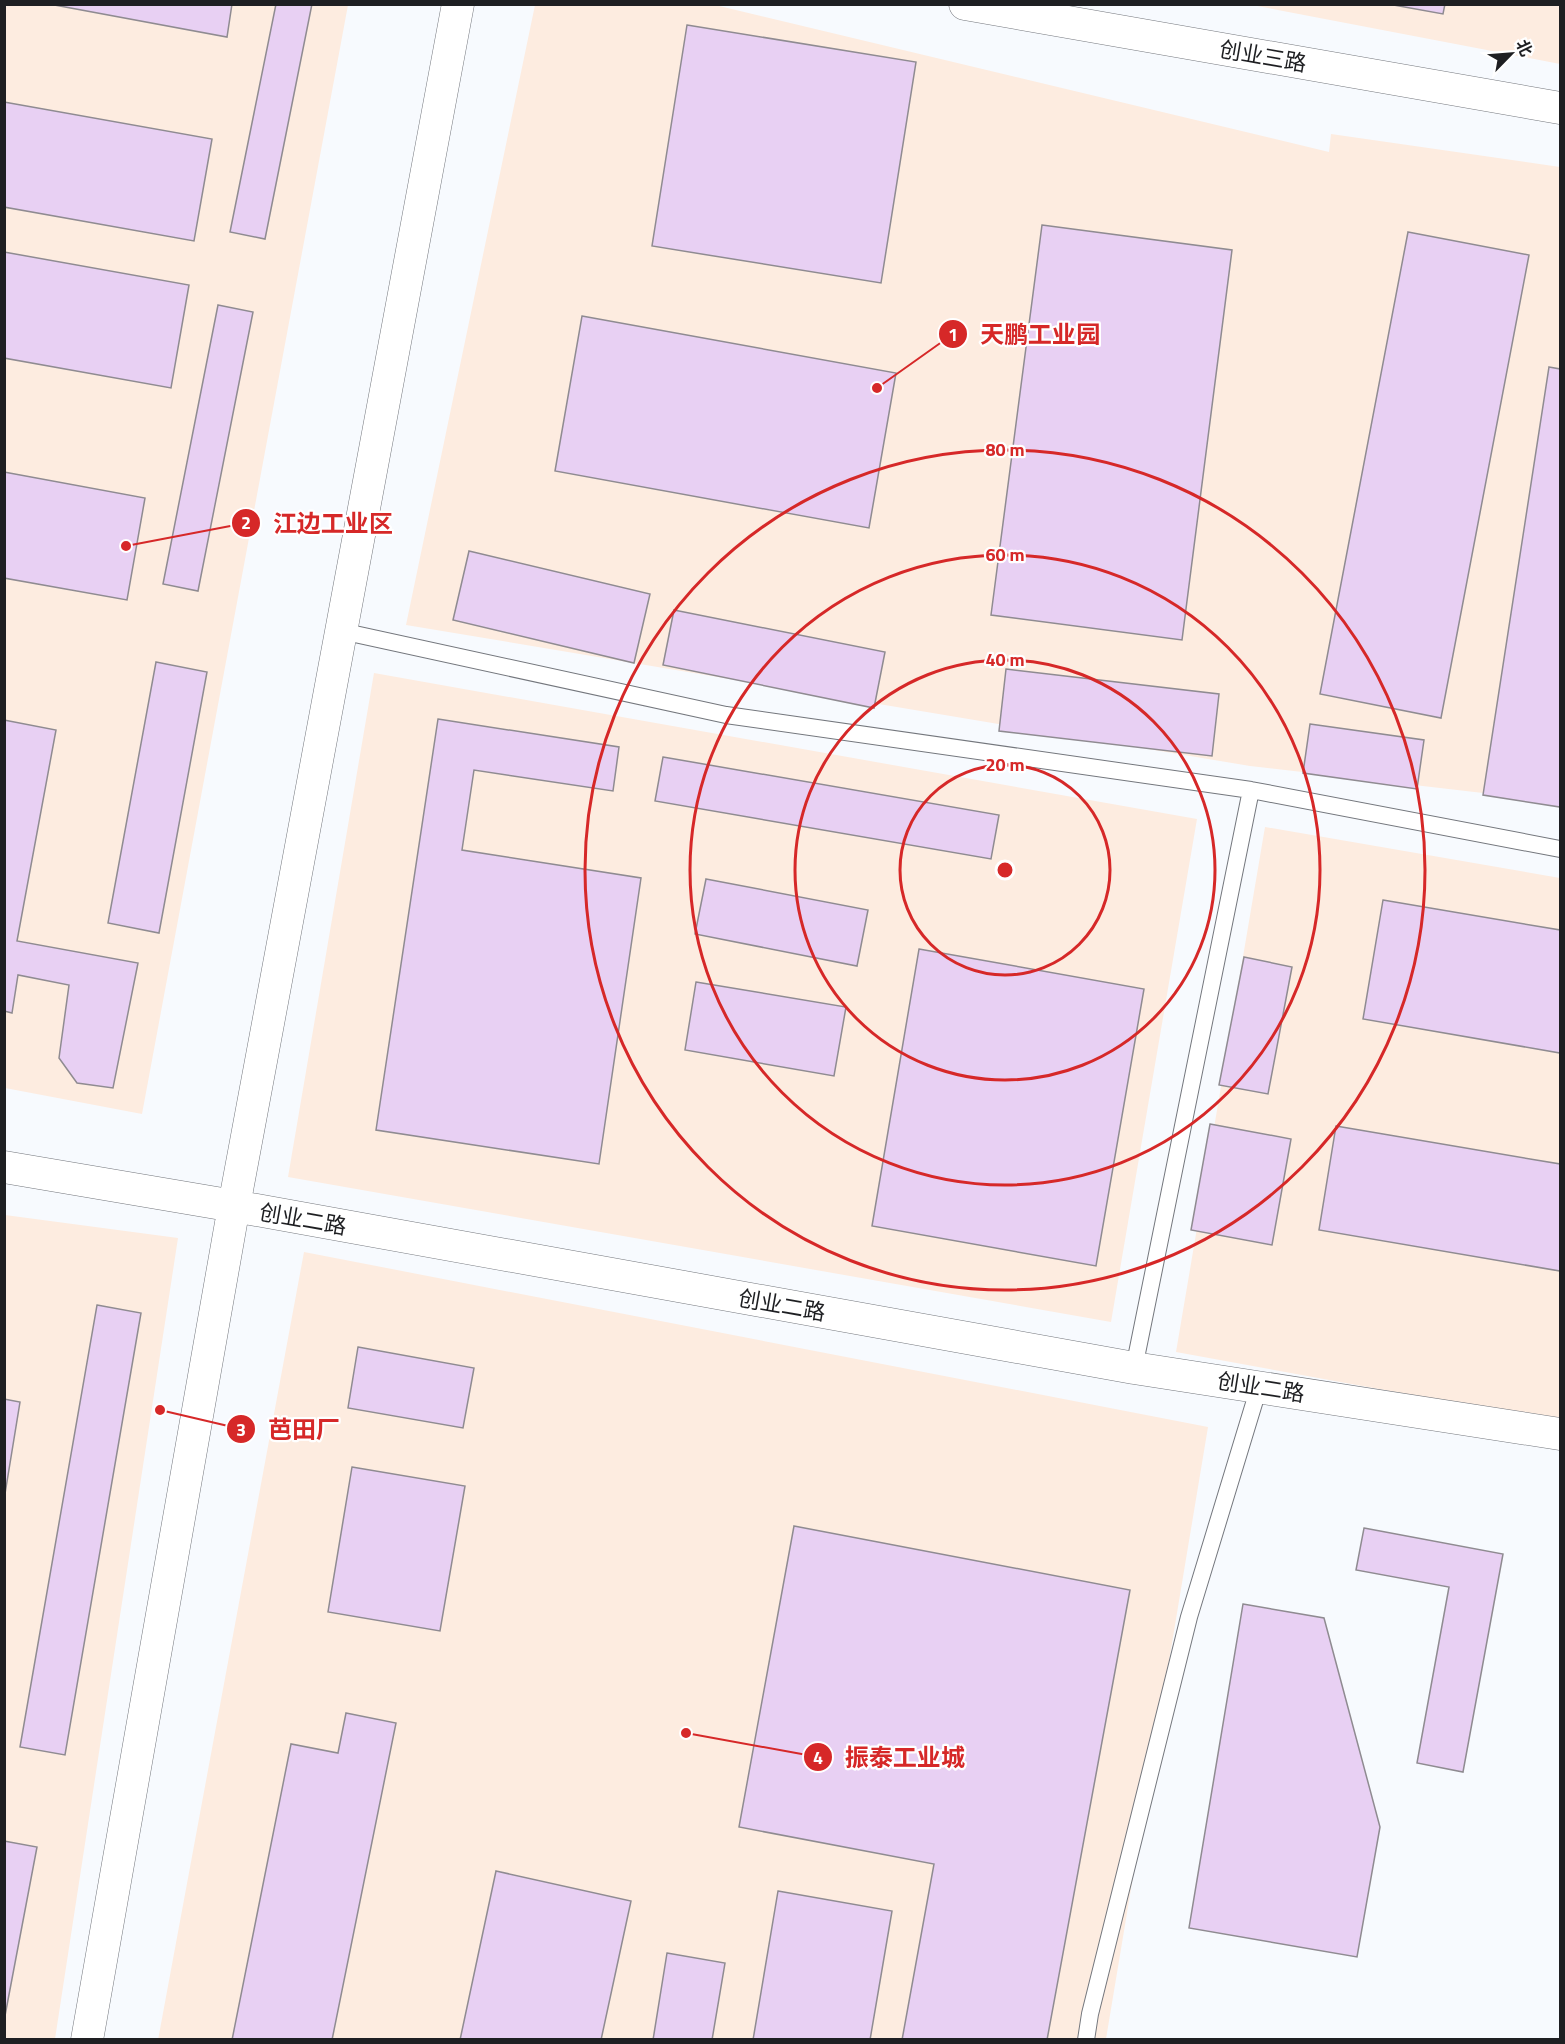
<svg xmlns="http://www.w3.org/2000/svg" width="1565" height="2044" viewBox="0 0 1565 2044" font-family="'Titillium Web','Noto Sans SC',sans-serif">
	<style>
		.industrial { fill: #fdece0 }
		.building { fill: #e8d0f3; stroke: #8f8b91; stroke-width: 1.5 }
		.lines { fill: none; stroke-linecap: round; stroke-linejoin: round }
		.lane-casing { stroke: #74777d; stroke-width: 18 }
		.street-casing { stroke: #74777d; stroke-width: 33 }
		.lane { stroke: #fff; stroke-width: 16 }
		.street { stroke: #fff; stroke-width: 32 }
		.ring { fill: none; stroke: #d62828; stroke-width: 3 }
		.labels { text-anchor: middle; stroke-width: 4.5; stroke-linejoin: round; paint-order: stroke }
		.street-label { font-size: 22px; fill: #1e1f22; stroke: #fff }
		.centre { fill: #d62828; stroke: #fff; stroke-width: 3 }
		.ring-label { font-size: 18px; text-anchor: middle; font-weight: bold; fill: #d62828; stroke: #fff; stroke-width: 4.5; stroke-linejoin: round; paint-order: stroke }
		.leader { fill: none; stroke: #d62828; stroke-width: 2 }
		.callout-dot { fill: #d62828; stroke: #fff; stroke-width: 2 }
		.mark-label { font-size: 18px; text-anchor: middle; font-weight: bold; fill: #fff }
		.callout-label { font-size: 24px; text-anchor: middle; font-weight: bold; fill: #d62828; stroke: #fff; stroke-width: 4.5; stroke-linejoin: round; paint-order: stroke }
	</style>
	<rect width="100%" height="100%" fill="#f7fafe"/>
	<path class="industrial" d="M4,5H348L142,1114L5,1088Z
		M535,5H715L1329,152L1331,134L1560,167V802L1250,766L406,625Z
		M1252,5H1560V64Z
		M374,673L1197,819L1111,1322L288,1177Z
		M1265,827L1560,878V1422L1176,1352Z
		M5,1215L178,1238L55,2039L5,2040Z
		M304,1252L1208,1427L1106,2039L158,2040Z"/>
	<path class="building" d="M49,4H232L227,37Z
		M276,4H312L265,239L230,232Z
		M1388,4H1445L1443,14Z
		M687,25L916,62L881,283L652,246Z
		M4,102L212,139L194,241L4,207Z
		M1042,225L1232,250L1182,640L991,615Z
		M1408,232L1529,255L1441,718L1320,694Z
		M4,252L189,285L171,388L4,358Z
		M218,305L253,312L198,591L163,584Z
		M582,316L896,373L869,528L555,471Z
		M1549,367L1560,369V807L1483,795Z
		M4,472L145,498L127,600L4,578Z
		M469,551L650,594L634,663L453,620Z
		M674,610L885,652L874,708L663,665Z
		M156,662L207,672L159,933L108,923Z
		M1006,669L1219,694L1212,756L999,731Z
		M438,719L619,747L613,791L474,770L462,850L641,878L599,1164L376,1130Z
		M4,720L56,730L17,941L138,963L113,1088L77,1083L59,1058L69,985L18,975L12,1013L4,1011Z
		M1310,724L1424,740L1417,789L1303,773Z
		M663,757L999,815L991,859L655,801Z
		M706,879L868,910L857,966L695,934Z
		M1383,900L1560,930V1053L1363,1019Z
		M919,949L1144,989L1096,1266L872,1226Z
		M1244,957L1292,967L1268,1094L1219,1085Z
		M696,982L846,1007L834,1076L685,1050Z
		M1210,1124L1291,1139L1272,1245L1191,1230Z
		M1336,1126L1560,1164V1271L1319,1230Z
		M97,1305L141,1313L65,1755L20,1747Z
		M358,1347L474,1368L463,1428L348,1408Z
		M4,1399L20,1402L4,1500Z
		M352,1467L465,1486L440,1631L328,1612Z
		M794,1526L1130,1590L1047,2040H902L934,1864L739,1827Z
		M1364,1528L1503,1554L1463,1772L1417,1763L1449,1587L1356,1570Z
		M1243,1604L1324,1618L1380,1827L1357,1957L1189,1928Z
		M346,1713L396,1723L332,2040H232L291,1744L338,1753Z
		M4,1841L37,1847L4,2021Z
		M496,1871L631,1901L601,2040H460Z
		M778,1891L892,1911L870,2040H753Z
		M667,1953L725,1963L712,2040H653Z"/>
	<g class="lines">
		<defs>
			<path id="lane" d="M341,631L726,715L1251,790L1560,849
				M1134,1368L1251,790
				M1086,2040L1090,2014L1189,1617L1259,1387"/>
			<path id="street" d="M965,4L1560,108
				M4,1167L234,1206L1134,1368L1560,1434
				M87,2040L234,1206L458,4"/>
		</defs>
		<use href="#lane" class="lane-casing"/>
		<use href="#street" class="street-casing"/>
		<use href="#lane" class="lane"/>
		<use href="#street" class="street"/>
	</g>
	<g class="ring">
		<circle cx="1005" cy="870" r="105"/>
		<circle cx="1005" cy="870" r="210"/>
		<circle cx="1005" cy="870" r="315"/>
		<circle cx="1005" cy="870" r="420"/>
	</g>
	<g class="labels">
		<g class="street-label">
			<text transform="translate(1263 56) rotate(10)" y="8">创业三路</text>
			<text transform="translate(303 1219) rotate(10)" y="8">创业二路</text>
			<text transform="translate(782 1305) rotate(10)" y="8">创业二路</text>
			<text transform="translate(1261 1387) rotate(9)" y="8">创业二路</text>
		</g>
	</g>
	<circle cx="1005" cy="870" r="9" class="centre"/>
	<g class="ring-label">
		<text x="1005" y="456">80 m</text>
		<text x="1005" y="561">60 m</text>
		<text x="1005" y="666">40 m</text>
		<text x="1005" y="771">20 m</text>
	</g>
	<path class="leader" d="M877 388L953 334M126 546L246 523M160 1410L241 1429M686 1733L818 1757"/>
	<g class="callout-dot">
		<circle cx="877" cy="388" r="6"/>
		<circle cx="126" cy="546" r="6"/>
		<circle cx="160" cy="1410" r="6"/>
		<circle cx="686" cy="1733" r="6"/>
		<circle cx="953" cy="334" r="15"/>
		<circle cx="246" cy="523" r="15"/>
		<circle cx="241" cy="1429" r="15"/>
		<circle cx="818" cy="1757" r="15"/>
	</g>
	<g class="mark-label">
		<text x="953" y="341">1</text>
		<text x="246" y="529">2</text>
		<text x="241" y="1436">3</text>
		<text x="818" y="1764">4</text>
	</g>
	<g class="callout-label">
		<text x="1040" y="343">天鹏工业园</text>
		<text x="333" y="532">江边工业区</text>
		<text x="304" y="1438">芭田厂</text>
		<text x="905" y="1766">振泰工业城</text>
	</g>
	<rect width="1565" height="2044" fill="none" stroke="#1e1f22" stroke-width="12"/>
	<g transform="translate(1511 54) rotate(65)" stroke="#ffffff" stroke-width="4.5" paint-order="stroke">
	<path d="M0-4.5L10 22L0 15L-10 22Z" fill="#1e1f22"/>
	<text y="-9" font-size="16" font-weight="bold" text-anchor="middle" fill="#1e1f22">北</text>
	</g>
</svg>
